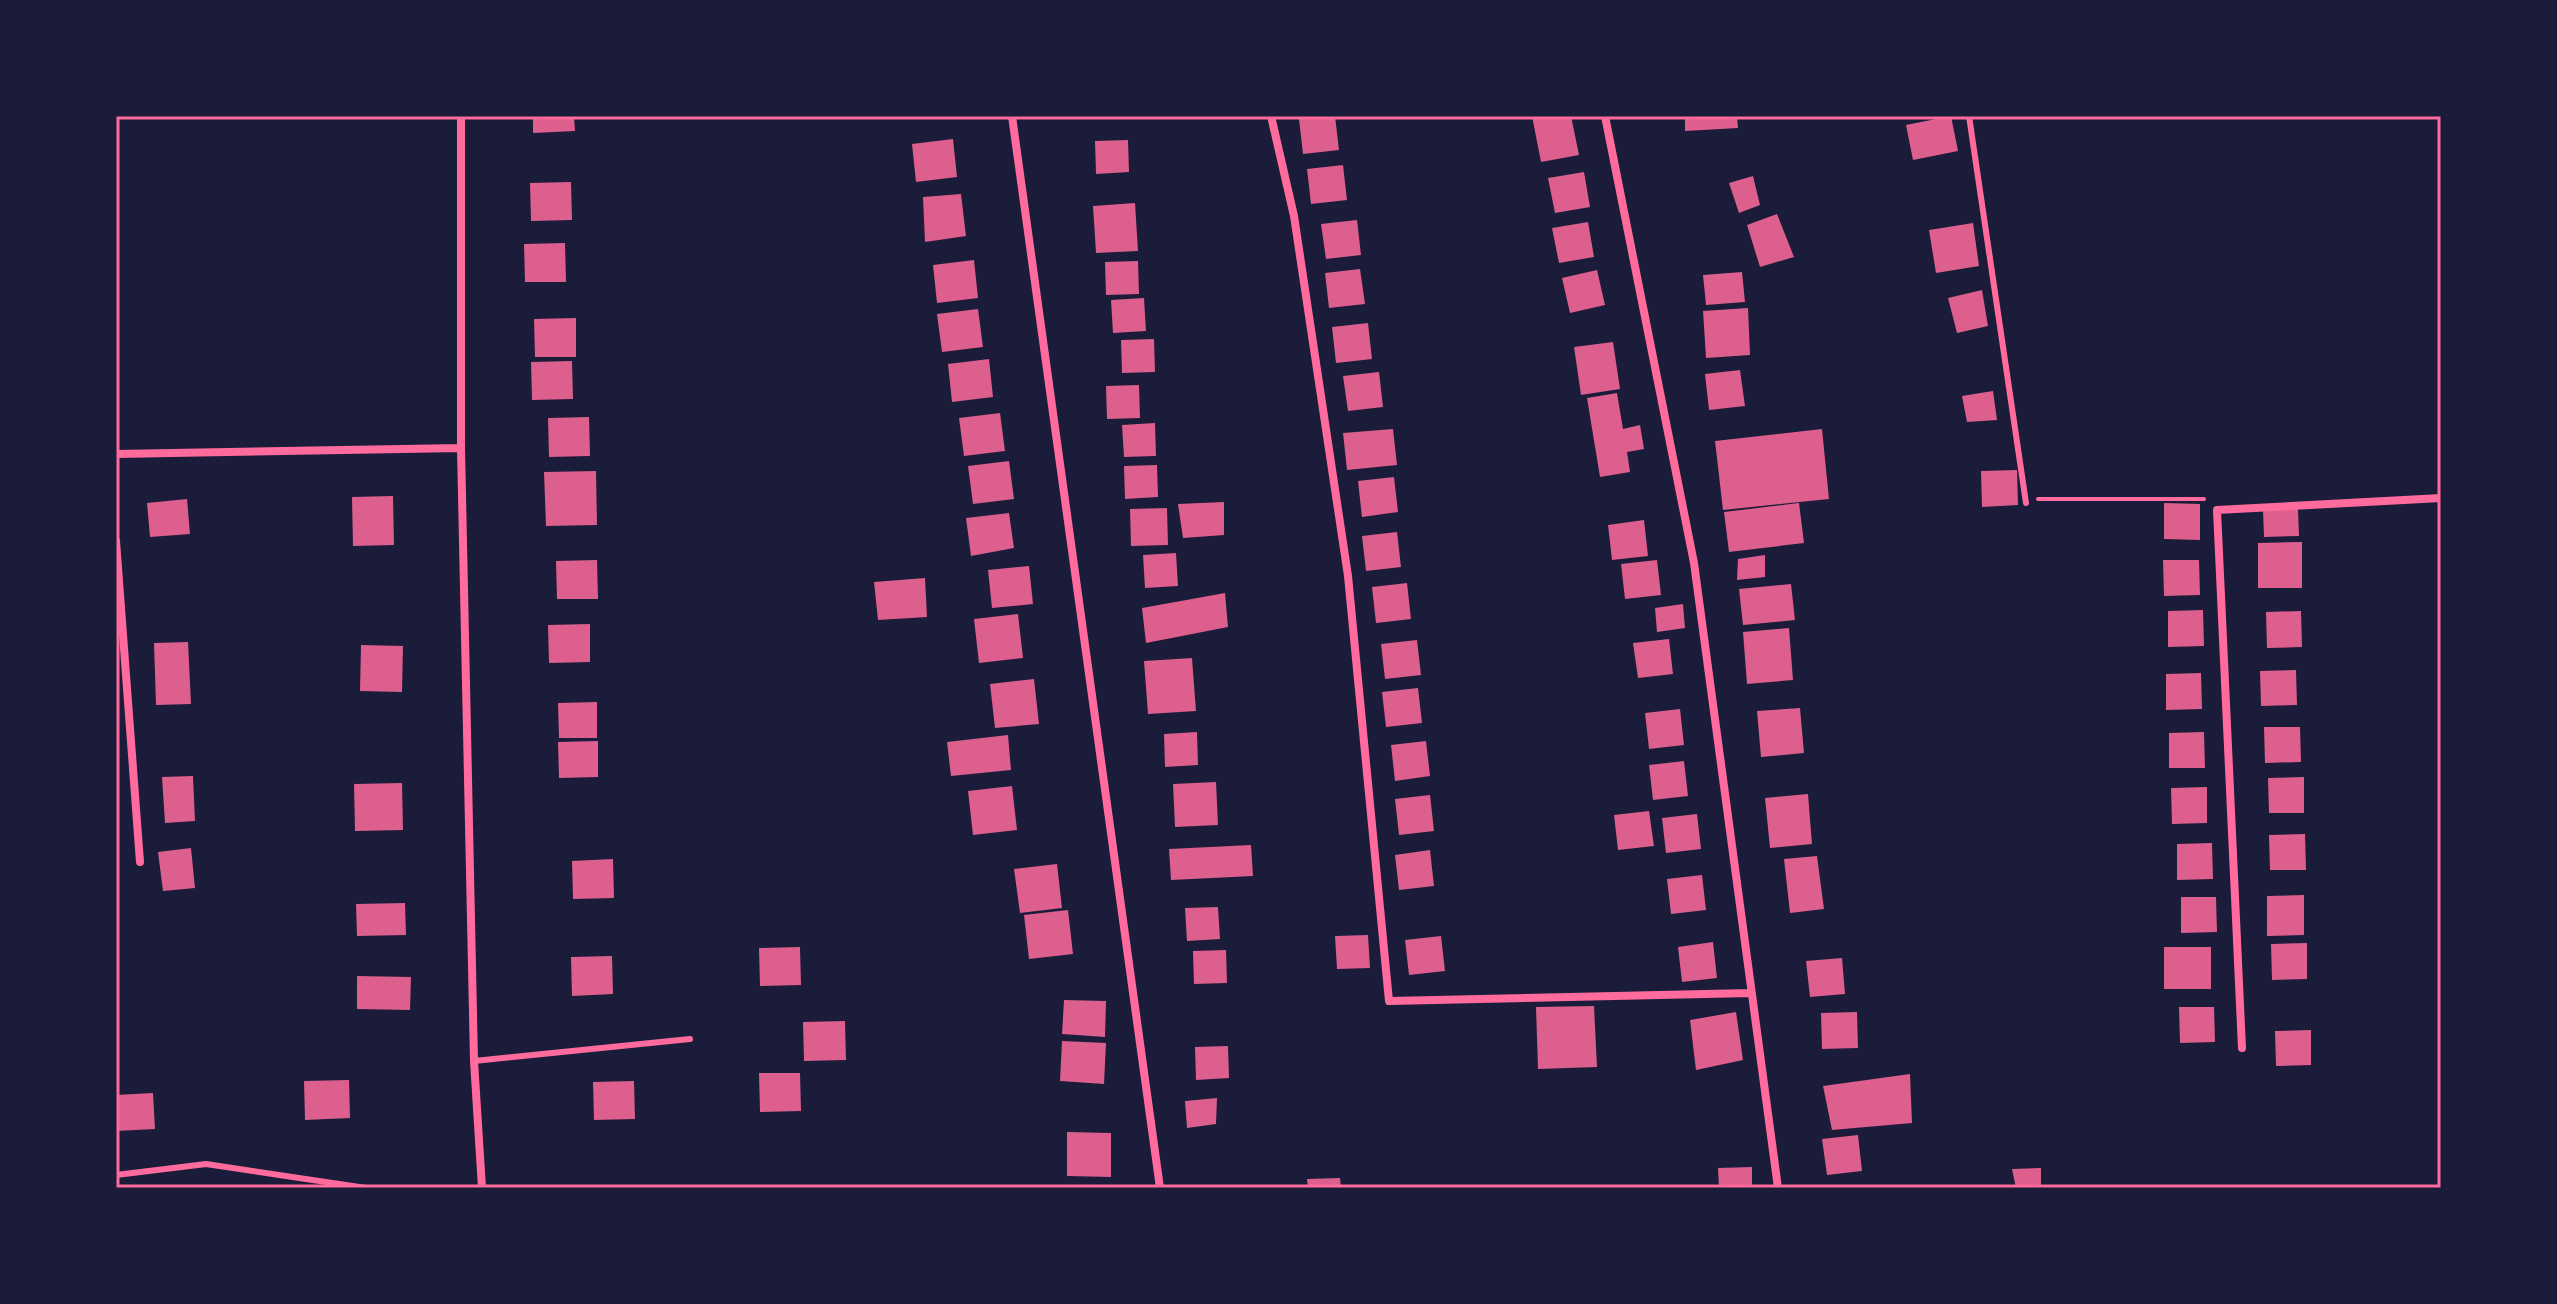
<svg xmlns="http://www.w3.org/2000/svg" width="2557" height="1304" viewBox="0 0 2557 1304" font-family="'DejaVu Sans',sans-serif">
	<style>
		.building { fill: #dd5f8e }
		.lines { fill: none; stroke-linecap: round; stroke-linejoin: round }
		.path { stroke: #ff6b9d; stroke-width: 4 }
		.service { stroke: #ff6b9d; stroke-width: 6 }
		.minor { stroke: #ff6b9d; stroke-width: 8 }
		.neatline { fill: none; stroke: #ff6b9d; stroke-width: 3 }
	</style>
	<rect width="100%" height="100%" fill="#1b1b3a"/>
	<path class="building" d="M533,116H574L575,131L533,133Z
		M1335,116L1339,150L1303,154L1299,119Z
		M1532,116H1571L1579,155L1541,162Z
		M1685,116H1737L1738,128L1685,131Z
		M1951,116L1958,151L1913,160L1906,125Z
		M953,139L957,177L916,182L912,144Z
		M1128,140L1129,172L1096,174L1095,141Z
		M1343,165L1347,200L1311,204L1307,169Z
		M1584,172L1590,207L1555,213L1548,178Z
		M1753,176L1760,205L1739,213L1729,183Z
		M571,182L572,220L531,221L530,183Z
		M961,194L966,236L925,242L923,197Z
		M1135,203L1138,251L1096,253L1093,206Z
		M1777,214L1794,257L1760,267L1747,225Z
		M1357,220L1361,255L1326,259L1321,224Z
		M1588,222L1594,257L1559,263L1552,228Z
		M1973,223L1979,266L1936,273L1929,230Z
		M565,243L566,282H525L524,244Z
		M974,260L978,298L937,303L933,265Z
		M1138,261L1139,294L1106,295L1105,262Z
		M1360,269L1365,304L1329,308L1325,273Z
		M1597,270L1605,305L1570,313L1562,278Z
		M1742,272L1745,302L1706,305L1703,275Z
		M1982,290L1988,326L1957,333L1948,298Z
		M1144,298L1146,331L1113,333L1111,300Z
		M1748,308L1750,355L1706,358L1703,311Z
		M978,309L983,347L942,352L937,314Z
		M576,318V357H535L534,319Z
		M1368,323L1372,359L1336,363L1332,327Z
		M1154,339L1155,372L1122,373L1121,340Z
		M1613,342L1620,389L1581,395L1574,347Z
		M989,359L993,397L952,402L948,364Z
		M572,361L573,399L532,400L531,362Z
		M1740,370L1745,406L1709,410L1705,374Z
		M1379,372L1383,407L1348,411L1343,376Z
		M1139,385L1140,418L1107,419L1106,386Z
		M1993,391L1997,420L1967,422L1962,396Z
		M1617,393L1623,429L1640,425L1644,449L1627,452L1630,472L1600,477L1587,398Z
		M1000,413L1005,451L964,456L959,418Z
		M589,417L590,456L549,457L548,418Z
		M1155,423L1156,456L1124,457L1122,425Z
		M1393,429L1397,465L1347,470L1343,433Z
		M1822,429L1829,499L1723,510L1715,441Z
		M1009,461L1014,499L973,504L968,466Z
		M1157,465L1158,497L1125,499L1124,466Z
		M2017,470L2018,505L1982,507L1981,471Z
		M596,471L597,525L546,526L544,472Z
		M1394,477L1398,512L1362,517L1358,481Z
		M393,496L394,545L353,546L352,497Z
		M187,499L190,534L150,537L147,503Z
		M1224,502V535L1183,538L1178,504Z
		M1799,503L1804,543L1729,552L1724,512Z
		M2164,503L2200,504V540L2164,539Z
		M1167,508L1168,545L1131,546L1130,509Z
		M2298,509L2299,536L2264,537L2263,510Z
		M1009,513L1014,548L971,556L966,518Z
		M1644,520L1648,556L1612,560L1608,525Z
		M1397,532L1401,567L1366,571L1362,536Z
		M2302,542V588H2258V543Z
		M1176,553L1178,586L1145,588L1143,555Z
		M1765,555V577L1737,580L1738,559Z
		M597,560L598,599H557L556,561Z
		M1657,560L1661,595L1625,599L1621,564Z
		M2163,560H2199L2200,595L2164,596Z
		M1029,566L1033,604L992,608L988,570Z
		M925,578L927,617L878,620L874,582Z
		M1407,583L1411,619L1376,623L1372,587Z
		M1791,584L1795,620L1743,625L1739,589Z
		M1225,593L1228,627L1146,643L1142,608Z
		M1683,604L1685,628L1657,632L1655,608Z
		M2203,610L2204,646L2168,647V611Z
		M2301,611L2302,647L2267,648L2266,612Z
		M1018,614L1023,658L979,663L974,619Z
		M590,624V662L549,663L548,625Z
		M1789,628L1793,680L1747,684L1743,632Z
		M1669,639L1673,674L1638,678L1633,643Z
		M1417,640L1421,675L1385,679L1381,644Z
		M188,642L191,704L156,705L154,643Z
		M361,645L403,646L402,692L360,691Z
		M1192,658L1196,711L1148,714L1144,661Z
		M2296,670L2297,705L2261,706L2260,671Z
		M2201,673L2202,709L2166,710V674Z
		M1034,679L1039,724L995,728L990,684Z
		M1418,688L1422,723L1386,727L1382,692Z
		M597,702V738H559L558,703Z
		M1800,708L1804,753L1761,757L1757,711Z
		M1680,709L1684,745L1649,749L1645,713Z
		M2264,727H2300L2301,762L2265,763Z
		M1197,732L1198,765L1165,767L1164,734Z
		M2204,732L2205,768H2169V733Z
		M1008,735L1011,770L951,776L947,742Z
		M598,741V777L559,778L558,742Z
		M1426,741L1430,776L1395,781L1391,745Z
		M1684,761L1688,796L1653,800L1649,765Z
		M193,776L195,821L165,823L162,777Z
		M2304,777V813H2269L2268,778Z
		M1216,782L1218,825L1175,827L1173,784Z
		M402,783L403,830L355,831L354,784Z
		M1012,786L1017,830L973,835L968,791Z
		M2207,787V823L2172,824L2171,788Z
		M1808,794L1812,844L1770,848L1765,798Z
		M1430,795L1434,831L1399,835L1395,799Z
		M1649,811L1654,846L1618,850L1614,815Z
		M1697,814L1701,849L1666,853L1662,818Z
		M2305,834L2306,870H2270L2269,835Z
		M2212,843L2213,879L2177,880V844Z
		M1251,845L1253,876L1171,880L1169,849Z
		M191,848L195,888L163,891L158,852Z
		M1430,850L1434,886L1399,890L1395,855Z
		M1817,856L1824,909L1790,913L1784,859Z
		M613,859L614,898L573,899L572,861Z
		M1057,864L1062,908L1020,913L1014,869Z
		M1702,875L1706,910L1671,914L1667,879Z
		M2304,895V935L2267,936V896Z
		M2181,897H2216L2217,932L2181,933Z
		M405,903L406,935L357,936L356,904Z
		M1218,907L1220,939L1187,941L1185,908Z
		M1068,910L1073,954L1029,959L1024,915Z
		M1368,935L1370,968L1337,969L1335,936Z
		M1441,936L1445,971L1409,975L1405,940Z
		M1713,942L1717,978L1682,982L1678,947Z
		M2307,943V979L2272,980L2271,944Z
		M800,947L801,985L760,986L759,948Z
		M2164,947H2211V989H2164Z
		M1226,950L1227,983L1194,984L1193,951Z
		M612,956L613,994L572,996L571,957Z
		M1842,958L1845,994L1810,997L1806,961Z
		M357,976L411,977L410,1010L357,1009Z
		M1064,1000L1106,1001L1105,1037L1062,1034Z
		M1594,1006L1597,1067L1538,1069L1536,1007Z
		M2179,1007H2214L2215,1042L2180,1043Z
		M1736,1012L1743,1060L1696,1070L1690,1020Z
		M1857,1012L1858,1048L1822,1049L1821,1013Z
		M845,1021L846,1060L804,1061L803,1022Z
		M2311,1030V1065L2276,1066L2275,1031Z
		M1062,1041L1106,1043L1104,1084L1060,1081Z
		M1228,1046L1229,1078L1196,1080L1195,1047Z
		M759,1073H800L801,1111L760,1112Z
		M1910,1074L1912,1123L1832,1130L1823,1086Z
		M349,1080L350,1118L305,1120L304,1081Z
		M634,1081L635,1119L594,1120L593,1082Z
		M153,1093L155,1129L116,1131V1095Z
		M1217,1098L1216,1124L1187,1128L1185,1101Z
		M1067,1132L1111,1133V1177L1067,1176Z
		M1858,1135L1862,1171L1827,1175L1822,1139Z
		M1752,1167V1188H1719L1718,1168Z
		M2041,1168V1188H2016L2012,1169Z
		M1340,1178L1341,1188H1308L1307,1179Z"/>
	<g class="lines">
		<path class="path" d="M2038,499H2204"/>
		<path class="service" d="M1969,116L2026,503
			M474,1061L690,1039
			M116,1175L206,1164L366,1188"/>
		<path class="minor" d="M461,116V448L474,1061L482,1188
			M1012,116L1160,1188
			M1271,116L1294,216L1348,576L1389,1001L1750,993
			M1605,116L1694,563L1778,1188
			M116,454L461,448
			M116,541L140,862
			M2242,1048L2217,510L2441,498"/>
	</g>
	<rect width="2557" height="1304" fill="none" stroke="#1b1b3a" stroke-width="236"/>
	<rect x="118" y="118" width="2321" height="1068" class="neatline"/>
</svg>
